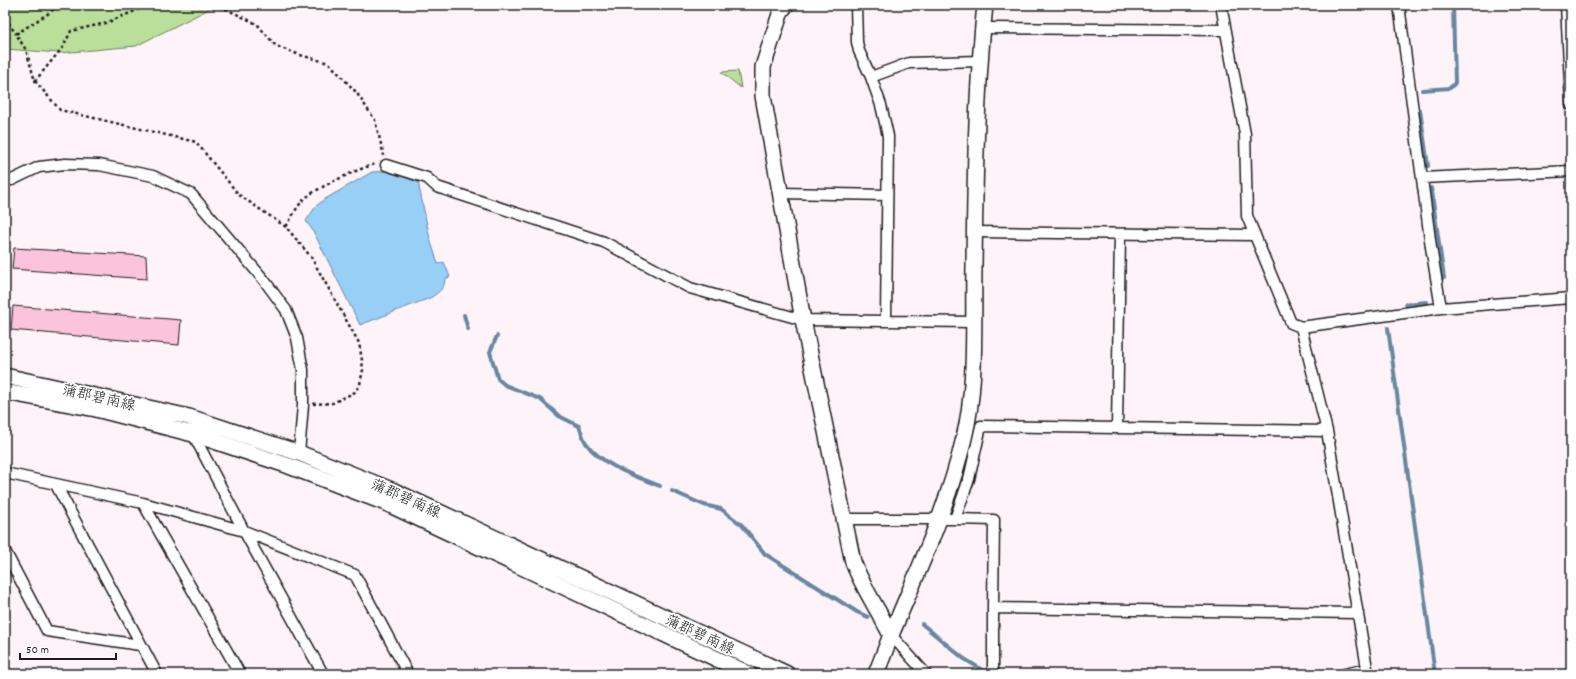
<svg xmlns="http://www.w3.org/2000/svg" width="1576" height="679" viewBox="0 0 1576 679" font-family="Dekko,'Klee One',sans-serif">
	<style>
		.green { fill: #b9df9a; stroke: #6a7e5b }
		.water { fill: #98cff7; stroke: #66879f }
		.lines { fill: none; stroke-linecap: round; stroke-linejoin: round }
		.stream { stroke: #66879f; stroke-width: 4 }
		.building { fill: #fcc4dc; stroke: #1c1c1c }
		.street-casing { stroke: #1c1c1c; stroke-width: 13 }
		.secondary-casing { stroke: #1c1c1c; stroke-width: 18 }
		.path { stroke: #1c1c1c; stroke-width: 2.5; stroke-dasharray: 3 3; stroke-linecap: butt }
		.street { stroke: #fff; stroke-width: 10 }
		.secondary { stroke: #fff; stroke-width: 15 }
		.labels { text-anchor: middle; stroke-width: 3.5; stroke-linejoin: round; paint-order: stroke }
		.street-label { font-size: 15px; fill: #1c1c1c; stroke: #fff }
	</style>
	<rect width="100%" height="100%" fill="#fef3f8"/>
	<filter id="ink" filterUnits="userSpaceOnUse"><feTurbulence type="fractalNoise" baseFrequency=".025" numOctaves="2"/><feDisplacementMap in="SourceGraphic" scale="8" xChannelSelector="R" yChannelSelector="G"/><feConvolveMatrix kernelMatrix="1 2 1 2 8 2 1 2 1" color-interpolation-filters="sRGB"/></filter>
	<g filter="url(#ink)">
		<path class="green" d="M5,5H217L136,46L60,53L5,49Z
			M738,71L741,88L721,72Z"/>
		<path class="water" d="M388,171L418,182L430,239L438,264L444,262L450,277L445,279C445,288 438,293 430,298L360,325L313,231L306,221L316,206L325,199L372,172Z"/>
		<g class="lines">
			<path class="stream" d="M1422,90L1450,88L1455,83L1453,5
				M1420,110L1428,166
				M1431,188L1444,278
				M1406,304L1427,302
				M464,315L468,329
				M1388,328L1435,674
				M497,336L490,352L498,379L505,385L540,399L559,416L579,426C581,431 583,438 586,443C602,466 635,476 660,486
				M672,491L704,505L721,509L742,525L765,554L857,612L868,617
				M922,624L963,658L987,673"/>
		</g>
		<path class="building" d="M14,248L146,256L147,279L12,269Z
			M13,306L181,320L179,345L11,330Z"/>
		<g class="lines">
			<defs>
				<path id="street" d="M856,5L857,42L859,51L871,77L881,105L888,136L886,321
					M1221,5L1245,134L1247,216L1291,323L1301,327L1441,308L1571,298
					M1399,5L1431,247L1441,308
					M1566,5L1571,105
					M983,28L1225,30
					M871,77L909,63L980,61
					M386,165L427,178L437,187L604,242L690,288L803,320L973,322
					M1422,178L1571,171
					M12,180L39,167L65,164L99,165L153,176L191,194L264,280L286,310L297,338L303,370V405L299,453
					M780,193L887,195
					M974,232L1255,235
					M1301,327L1327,431L1368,674
					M1117,428L1120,234
					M1327,431L981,426L969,479L955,519L994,520L993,608L1358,613
					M193,434L244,531L323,674
					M5,473L143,503L244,531L355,575L408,674
					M56,485L157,674
					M143,503L240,674
					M844,519H955
					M5,551L47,631L140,645
					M891,635L926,674
					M993,674V608
					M1345,674L1367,669"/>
				<path id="secondary" d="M786,5L781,11L763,67V96L803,320L853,562C863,588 879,611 891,635L876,674
					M5,376L189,417L299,453L394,491L787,674
					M5,392L96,409L193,434L289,466L386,503L749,674
					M891,635C918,571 948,507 964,438C977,386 973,321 974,267C975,180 976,92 985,5"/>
			</defs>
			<use href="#street" class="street-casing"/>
			<use href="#secondary" class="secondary-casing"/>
			<path class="path" d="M58,5L49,13L16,34L26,50L35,81L63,47L71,31L106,23L147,6L159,5
				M214,5L224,8L257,24L276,46L300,55L329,63L356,92L375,120L384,156
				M5,18L16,34
				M35,81L60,110L196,142L239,195L286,227
				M313,404L333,403L355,392L360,384L363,370L362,360L359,343L311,257L286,227C292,217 298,203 308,196C319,187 362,167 376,164"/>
			<use href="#street" class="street"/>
			<use href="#secondary" class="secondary"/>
		</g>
	</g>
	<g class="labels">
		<g class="street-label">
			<text transform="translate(99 397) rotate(13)" y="5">蒲郡碧南線</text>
			<text transform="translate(406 498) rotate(24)" y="5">蒲郡碧南線</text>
			<text transform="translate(700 634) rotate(25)" y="5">蒲郡碧南線</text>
		</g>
	</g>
	<rect width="1576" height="679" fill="none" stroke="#fff" stroke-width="20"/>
	<rect x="10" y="10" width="1556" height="659" fill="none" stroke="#1c1c1c" stroke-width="1.5" filter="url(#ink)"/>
	<path d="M20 653v6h96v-6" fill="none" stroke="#1c1c1c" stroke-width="2"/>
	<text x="26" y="653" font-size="12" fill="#1c1c1c" stroke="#ffffff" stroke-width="3" paint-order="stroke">50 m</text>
</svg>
